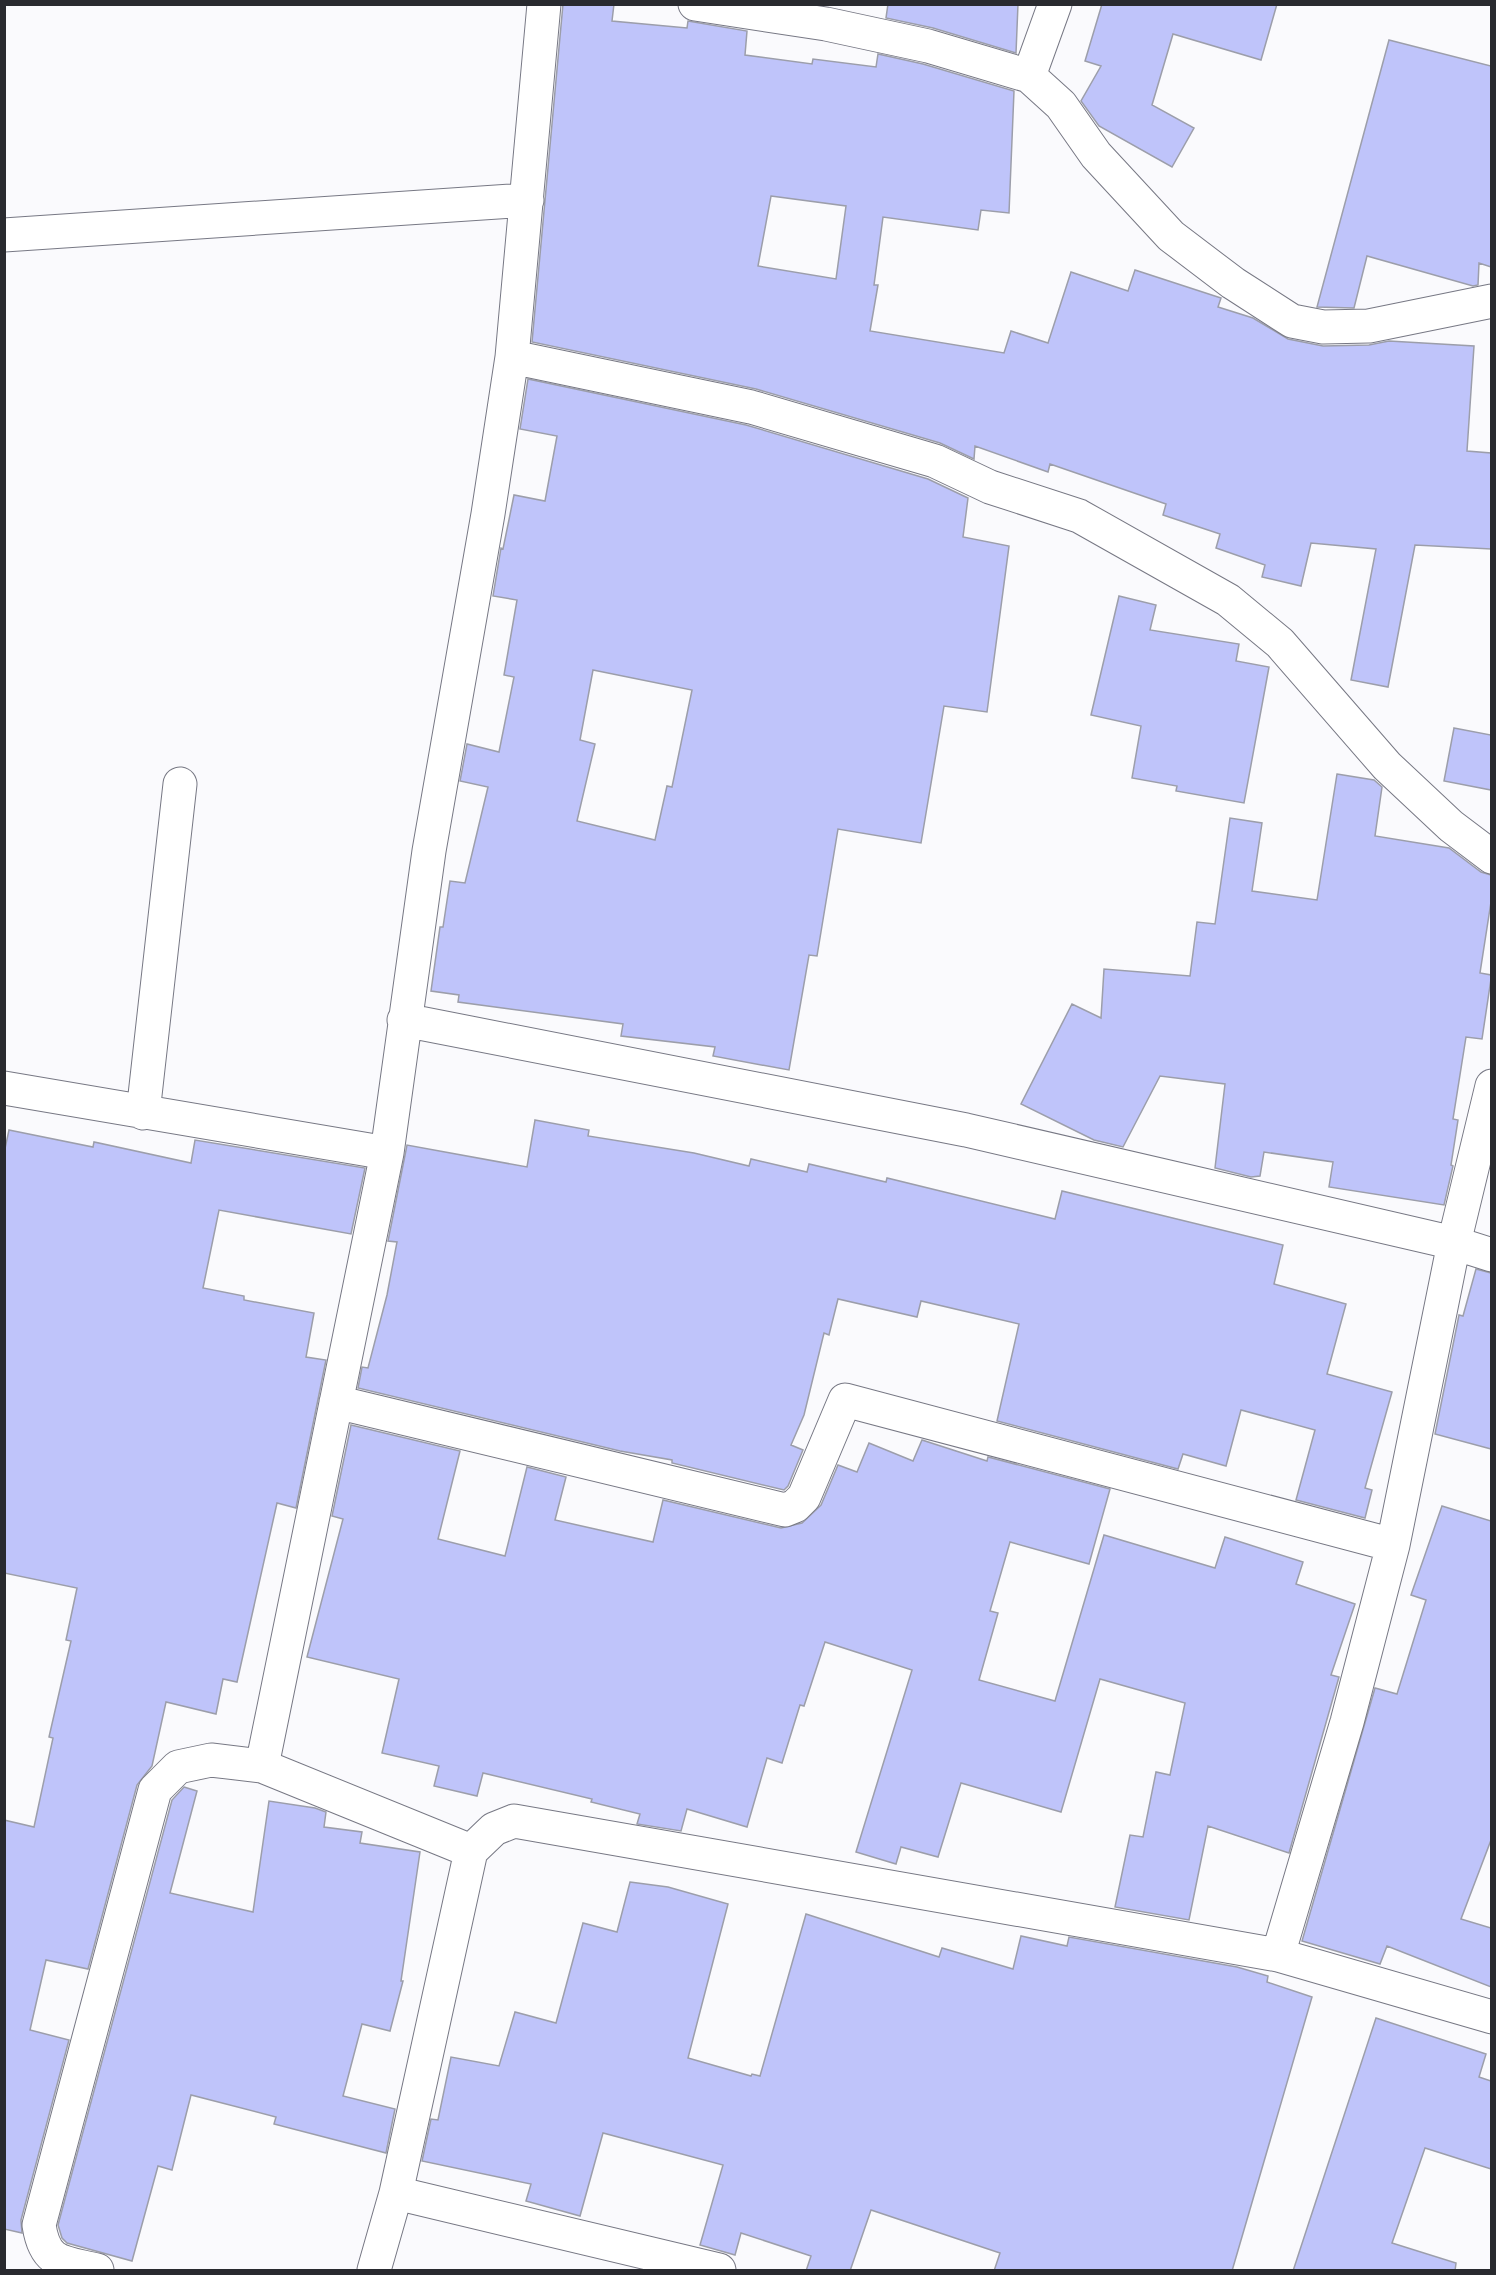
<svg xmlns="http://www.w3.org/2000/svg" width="1496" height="2275" viewBox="0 0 1496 2275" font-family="Poppins,sans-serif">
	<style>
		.building { fill: #bfc4fa; stroke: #9c9eaa; stroke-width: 1.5; fill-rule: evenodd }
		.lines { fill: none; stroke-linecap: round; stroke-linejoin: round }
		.street-casing { stroke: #777884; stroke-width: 35 }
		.street { stroke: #fff; stroke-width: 33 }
	</style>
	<rect width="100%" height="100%" fill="#fafafd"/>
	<path class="building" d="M563,4H614L612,21L687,28L688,21L747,31L745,55L812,64L813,59L876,67L878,54L923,64L1014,91L1009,213L981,210L978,230L883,217L874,285H878L870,331L1004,353L1011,331L1048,343L1071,272L1128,291L1135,270L1221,298L1218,307L1253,318L1288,339L1323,346L1369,345L1389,341L1474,346L1467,451L1491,453V549L1415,545L1388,687L1351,680L1376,549L1311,543L1301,586L1262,577L1265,565L1216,548L1220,534L1163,515L1166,504L1050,464L1048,472L975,446L974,459L940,443L756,389L532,342ZM771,196L846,206L836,279L758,266Z
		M888,4H1018L1016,53L933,28L886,18Z
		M1102,4H1277L1261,60L1173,34L1152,105L1194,128L1172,167L1099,126L1081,101L1101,66L1085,61Z
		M1389,40L1491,66V267L1479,263L1478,285L1473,286L1367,256L1354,308L1317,307Z
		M528,379L746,425L928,479L968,498L963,537L1009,546L987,712L944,706L921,843L838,829L817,956L809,955L789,1070L713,1056L715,1047L621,1036L623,1024L458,1002L459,995L431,991L440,927H443L450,881L465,883L488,787L460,781L467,744L499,752L514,677L504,675L517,600L493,596L501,548L503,549L514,495L545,501L557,436L520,429ZM593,670L692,690L672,787L667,786L655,840L577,821L595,744L580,740Z
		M1119,596L1156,605L1150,630L1239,644L1236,661L1269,667L1244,803L1176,791L1177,786L1132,778L1141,726L1091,715Z
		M1454,728L1491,735V790L1444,781Z
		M1337,774L1374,780L1382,787L1375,836L1449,848L1481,872L1491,875V902L1480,973L1491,975V979L1482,1039L1466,1037L1453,1119L1458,1120L1451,1165L1453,1166L1444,1205L1329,1187L1333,1162L1264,1152L1260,1176L1251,1177L1215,1168L1225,1084L1160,1076L1123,1147L1094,1140L1021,1104L1072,1004L1101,1018L1104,969L1190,976L1197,922L1215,924L1230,818L1262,823L1252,891L1317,900Z
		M535,1120L589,1130L588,1136L694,1153L749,1166L751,1159L807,1172L809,1164L886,1182L887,1178L1055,1219L1062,1191L1283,1245L1274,1284L1346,1304L1327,1374L1392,1392L1365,1488L1372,1490L1365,1518L1296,1500L1315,1430L1241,1410L1226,1466L1183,1454L1178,1469L997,1421L1019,1324L921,1301L917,1317L838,1299L829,1335L824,1333L804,1415L791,1445L803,1450L788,1486L784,1490L672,1463V1460L620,1451L358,1388L362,1367L368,1368L387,1295L397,1242L388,1241L407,1145L527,1167Z
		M9,1130L93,1147L94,1142L191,1163L195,1140L365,1168L351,1234L219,1210L203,1288L244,1296V1300L314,1313L306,1357L326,1360L296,1508L277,1503L237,1682L223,1679L216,1714L166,1702L152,1766L137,1785L88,1969L46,1960L30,2030L69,2040L21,2220L22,2233L4,2229V1820L34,1827L53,1738L49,1737L71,1641L66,1640L77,1588L4,1573V1153Z
		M1476,1269L1491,1273V1449L1435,1434L1459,1315L1463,1316Z
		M351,1425L460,1451L438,1539L505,1556L527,1467L566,1477L555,1520L653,1542L663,1500L781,1528L802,1523L821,1505L838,1465L857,1472L869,1443L913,1461L922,1440L987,1461L988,1457L1110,1489L1089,1564L1010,1542L990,1611L998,1613L979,1680L1055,1701L1104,1535L1215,1568L1225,1537L1303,1562L1296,1584L1355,1604L1331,1675L1339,1677L1289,1853L1208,1826L1189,1920L1115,1907L1130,1835L1143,1837L1156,1772L1170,1775L1185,1703L1100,1679L1061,1812L961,1783L938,1857L901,1847L896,1864L856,1852L912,1670L825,1642L804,1706L800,1705L782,1763L767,1758L747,1827L687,1809L681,1831L637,1824L640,1814L591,1802L592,1799L483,1773L477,1796L434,1786L439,1766L382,1753L399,1679L307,1657L343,1519L332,1516Z
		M1442,1506L1491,1521V1840L1461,1919L1491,1928V1987L1387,1946L1380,1964L1302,1941L1375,1688L1397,1694L1426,1600L1411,1595Z
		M184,1787L197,1791L170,1893L253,1912L269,1801L315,1808L326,1812L324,1827L362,1832L360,1843L420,1852L401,1981H403L390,2031L362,2024L343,2096L395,2109L386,2153L274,2124L276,2117L191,2095L172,2170L158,2166L132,2261L67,2243L62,2238L58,2225L172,1800Z
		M630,1882L668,1887L728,1904L688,2058L751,2076L752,2074L760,2076L806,1914L939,1957L942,1948L1013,1969L1021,1936L1067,1946L1069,1937L1237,1967L1268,1976L1267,1982L1312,1997L1232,2271H994L1000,2253L871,2210L850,2271H806L811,2256L741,2233L735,2255L700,2245L723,2165L603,2133L580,2216L526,2201L531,2184L422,2161L431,2119L438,2120L451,2057L499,2066L515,2012L556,2023L583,1923L617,1932Z
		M1376,2018L1486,2054L1479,2077L1491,2081V2169L1425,2148L1392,2243L1456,2263L1455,2271H1293Z"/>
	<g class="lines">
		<defs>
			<path id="street" d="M695,4L826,24L928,46L1029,76L1061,105L1096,155L1171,236L1233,283L1292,321L1323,327L1369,326L1492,301
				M1029,76L1055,4
				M4,235L527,200
				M512,357L751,407L935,461L990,487L1079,516L1228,600L1280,643L1387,766L1451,826L1492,857
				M404,1020L966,1130L1454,1243L1492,1255
				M4,1088L387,1153
				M143,1113L180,784
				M336,1402L785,1510L795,1506L804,1497L845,1400L1393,1545
				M262,1766L387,1153L429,851L488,514L512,357L544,4
				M1278,1955L1347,1722L1393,1545L1454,1243L1492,1086
				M396,2193L719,2270
				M97,2270C63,2262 45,2265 39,2225L155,1790L178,1767L211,1760L262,1766L471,1851L494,1829L514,1821L1278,1955L1492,2017
				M374,2270L396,2193L471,1851"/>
		</defs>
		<use href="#street" class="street-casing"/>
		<use href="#street" class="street"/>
	</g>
	<rect width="1496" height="2275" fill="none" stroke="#292a2f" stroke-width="12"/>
</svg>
